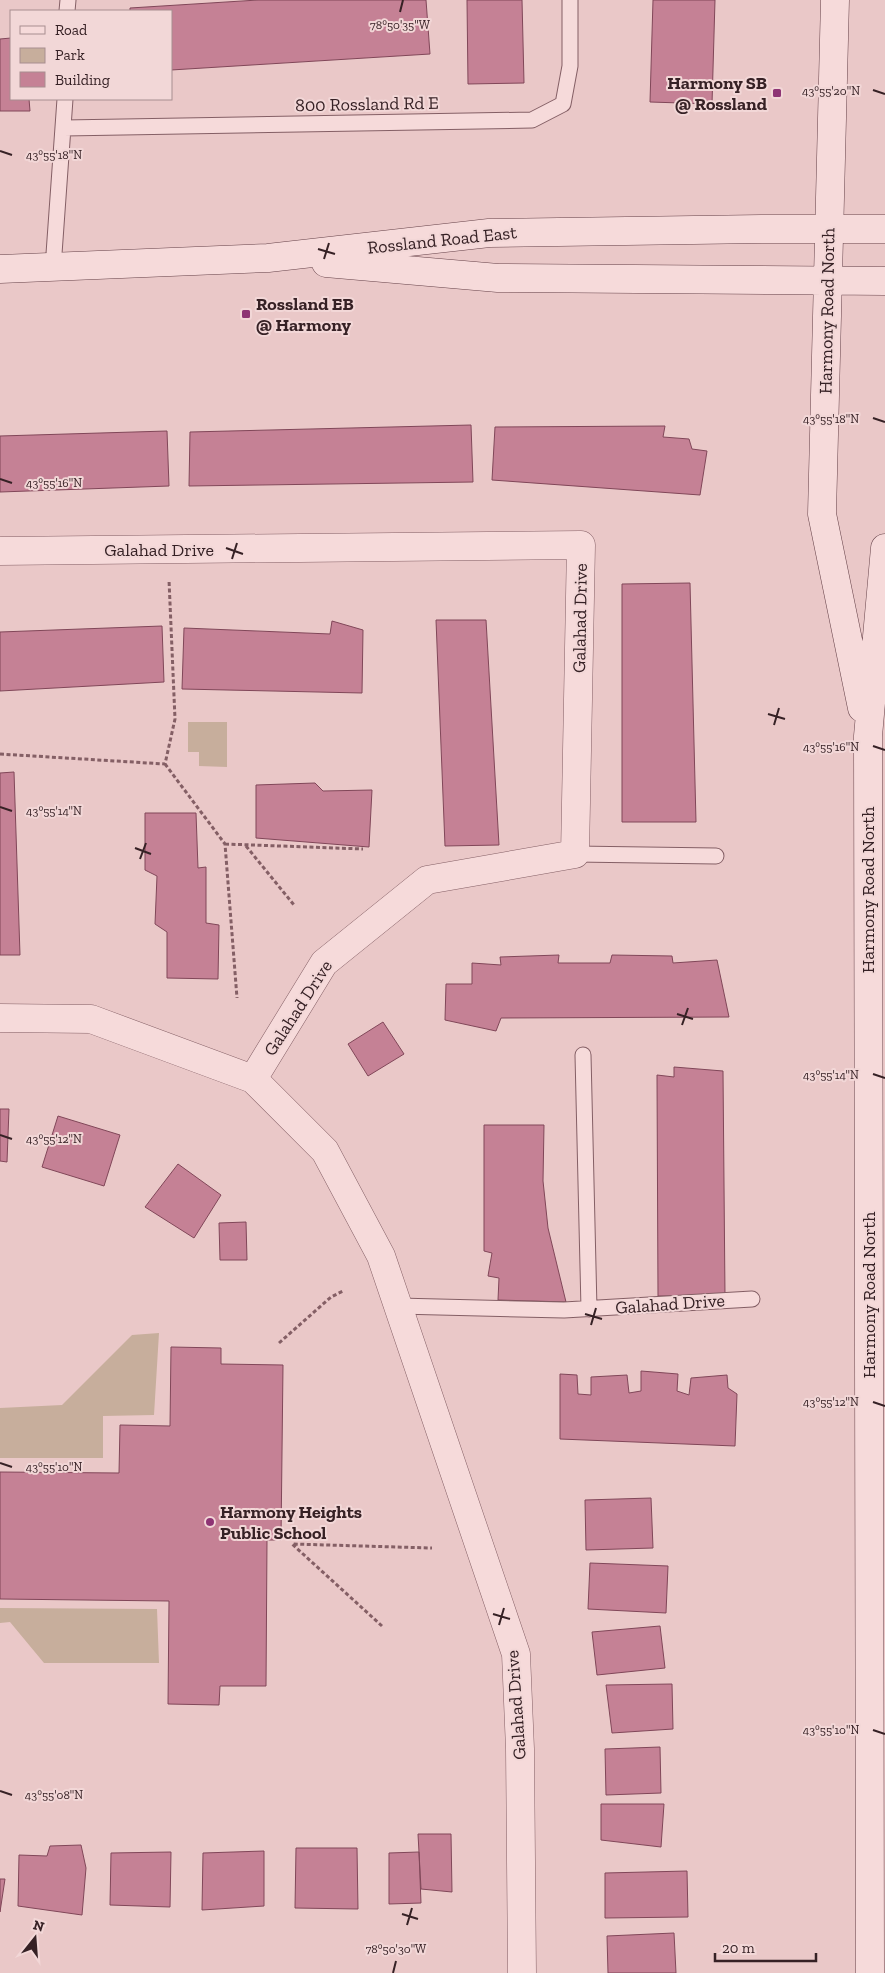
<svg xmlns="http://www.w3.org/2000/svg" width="885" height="1973" viewBox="0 0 885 1973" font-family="'Zilla Slab',serif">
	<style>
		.green { fill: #c7ae9c }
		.building { fill: #c58195; stroke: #814759 }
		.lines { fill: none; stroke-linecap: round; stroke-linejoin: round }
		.service-casing { stroke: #845f65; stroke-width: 17 }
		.minor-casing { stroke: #845f65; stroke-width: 29 }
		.secondary-casing { stroke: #664249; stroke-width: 29 }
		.path { stroke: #845f65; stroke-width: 3; stroke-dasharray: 4 2.5; stroke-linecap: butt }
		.service { stroke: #f6dada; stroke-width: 15 }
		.minor { stroke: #f6dada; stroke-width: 28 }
		.secondary { stroke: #f6dada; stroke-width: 28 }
		.ticks { fill: none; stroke: #362125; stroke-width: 2 }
		.poi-dot { fill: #8e3474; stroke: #f2d7d7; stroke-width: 2 }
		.labels { text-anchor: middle; stroke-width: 4; stroke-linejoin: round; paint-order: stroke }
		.poi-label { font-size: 18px; font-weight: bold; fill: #362125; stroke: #f2d7d7; text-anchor: start }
		.street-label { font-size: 18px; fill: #362125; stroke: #f2d7d7 }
		.ticks-label { font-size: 12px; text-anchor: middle; fill: #362125; stroke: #f2d7d7; stroke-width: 4; stroke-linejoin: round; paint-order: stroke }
	</style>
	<rect width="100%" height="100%" fill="#eac8c8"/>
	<path class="green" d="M188,722H227V767L199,766V752H188Z
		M159,1333L154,1415L103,1416V1458H0V1408L62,1405L132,1335Z
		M0,1608L157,1609L159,1663H44L10,1622L0,1623Z"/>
	<path class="building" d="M258,0H426L430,54L171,70V11H130V8Z
		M467,0H522L524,83L468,84Z
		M653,0H715L712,104L650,102Z
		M11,38V99H29L30,111H0V39Z
		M471,425L473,482L189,486L190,432Z
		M665,426L663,437L689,439L692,449L707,451L700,495L492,480L495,427Z
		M167,431L169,486L0,492V436Z
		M690,583L696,822H622V584Z
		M436,620H486L499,845L445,846Z
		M332,621L363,630L362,693L182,689L184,628L330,634Z
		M162,626L164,682L0,691V632Z
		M14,772L20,955H0V773Z
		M315,783L323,791L372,790L369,847L256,838V785Z
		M145,813H196L198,868L206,867V923L219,925L218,979L167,978V932L155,924L157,876L145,870Z
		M559,955L558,963H610L612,955L672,956L673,963L717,960L729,1017L501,1018L496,1031L445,1020L446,984H472V963L501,965L500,957Z
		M383,1022L404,1054L368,1076L348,1044Z
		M674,1067L723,1071L725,1296H658L657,1075L674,1077Z
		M0,1109H9L7,1162L0,1161Z
		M58,1116L120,1135L104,1186L42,1167Z
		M484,1125H544L543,1181L548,1228L566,1302L498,1300L499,1278L488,1276L492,1253L484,1251Z
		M178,1164L221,1195L194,1238L145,1207Z
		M246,1222L247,1260H220L219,1223Z
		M171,1347L221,1348V1364L283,1365L281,1540H267L266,1686H220L219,1705L168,1704L169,1601L0,1599V1472L119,1473L120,1425L170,1426Z
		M641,1371L678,1374L677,1391L689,1395L691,1378L727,1375L728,1388L737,1394L735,1446L560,1439V1374L577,1375L578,1394L591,1395V1377L627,1375L629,1393L641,1391Z
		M651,1498L653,1548L586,1550L585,1500Z
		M590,1563L668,1566L666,1613L588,1609Z
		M660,1626L665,1668L597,1675L592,1632Z
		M672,1684L673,1729L612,1733L606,1685Z
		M660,1747L661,1793L606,1795L605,1749Z
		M601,1804H664L661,1847L601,1840Z
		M418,1834H451L452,1892L421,1889Z
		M81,1845L86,1868L82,1915L18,1906L19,1855L47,1856L50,1846Z
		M296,1848H357L358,1909L295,1908Z
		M264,1851V1906L202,1910L203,1853Z
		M171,1852L170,1907L110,1905L111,1853Z
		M419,1852L421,1903L389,1904V1853Z
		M687,1871L688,1917L605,1918V1873Z
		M0,1879H5L0,1912Z
		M674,1933L676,1973H608L607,1936Z"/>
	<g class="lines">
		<defs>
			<path id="service" d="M67,11L68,0
				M64,128L532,120L563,104L570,66V0
				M53,268L65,99
				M575,854L716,856
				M583,1055L589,1309
				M398,1306L564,1310L752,1299"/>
			<path id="minor" d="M0,551L581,545L575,854L427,880L324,963L253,1079
				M0,1018L91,1019L253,1079L325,1151L381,1256L516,1654L520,1749L522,1973"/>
			<path id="secondary" d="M835,0L822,514L862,708
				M326,263L498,278L885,281
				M0,269L268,258L489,233L761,229H885
				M870,1973L868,736L885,548"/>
		</defs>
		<use href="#service" class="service-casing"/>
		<use href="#minor" class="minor-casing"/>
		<use href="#secondary" class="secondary-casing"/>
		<path class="path" d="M0,754L165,764L175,719L169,580
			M165,764L225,844L237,998
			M225,844L363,849
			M246,846L294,905
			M279,1343L331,1297L343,1291
			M382,1626L292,1544L432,1548"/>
		<use href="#service" class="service"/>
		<use href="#minor" class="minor"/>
		<use href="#secondary" class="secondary"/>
	</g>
	<path class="ticks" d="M400,12L403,0M873,90L885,94M0,151L12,155M318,249L335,254M324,259L329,243M873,418L885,422M0,479L12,483M226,548L243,554M232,559L237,543M768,714L785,719M774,725L779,708M873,746L885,750M0,807L12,811M135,848L151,854M140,859L146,843M677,1014L693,1019M682,1025L688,1008M873,1074L885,1078M0,1135L12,1139M585,1314L602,1319M591,1325L596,1308M873,1402L885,1406M0,1463L12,1467M493,1614L510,1619M499,1625L504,1608M873,1730L885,1734M0,1791L12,1795M402,1914L418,1919M407,1925L412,1908M393,1973L396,1961"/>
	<g class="poi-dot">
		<rect x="772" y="88" width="10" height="10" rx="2.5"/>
		<rect x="241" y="309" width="10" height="10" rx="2.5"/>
		<circle cx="210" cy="1522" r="5"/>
	</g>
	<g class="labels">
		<g class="poi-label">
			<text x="767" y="89" text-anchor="end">Harmony SB<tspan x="767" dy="21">@ Rossland</tspan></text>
			<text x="256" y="310">Rossland EB<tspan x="256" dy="21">@ Harmony</tspan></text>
			<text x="220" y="1518">Harmony Heights<tspan x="220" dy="21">Public School</tspan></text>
		</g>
		<g class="street-label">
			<text transform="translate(367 104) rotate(-1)" y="6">800 Rossland Rd E</text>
			<text transform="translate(442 240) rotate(-6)" y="6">Rossland Road East</text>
			<text transform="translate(827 311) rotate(-89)" y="6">Harmony Road North</text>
			<text x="159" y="556">Galahad Drive</text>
			<text transform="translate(580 618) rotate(-89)" y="6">Galahad Drive</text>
			<text transform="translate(868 890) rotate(-90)" y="6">Harmony Road North</text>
			<text transform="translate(298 1008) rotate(-57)" y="6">Galahad Drive</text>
			<text transform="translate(869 1295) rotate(-90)" y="6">Harmony Road North</text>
			<text transform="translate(670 1304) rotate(-4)" y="6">Galahad Drive</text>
			<text transform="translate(516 1705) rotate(-94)" y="6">Galahad Drive</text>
		</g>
	</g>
	<g class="ticks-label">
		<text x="400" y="29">78°50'35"W</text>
		<text x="831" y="95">43°55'20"N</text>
		<text x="54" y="159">43°55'18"N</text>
		<text x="831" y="423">43°55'18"N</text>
		<text x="54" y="487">43°55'16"N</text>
		<text x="831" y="751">43°55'16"N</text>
		<text x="54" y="815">43°55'14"N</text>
		<text x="831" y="1079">43°55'14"N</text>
		<text x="54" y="1143">43°55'12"N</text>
		<text x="831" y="1406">43°55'12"N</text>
		<text x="54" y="1471">43°55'10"N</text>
		<text x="831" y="1734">43°55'10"N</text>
		<text x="54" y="1799">43°55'08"N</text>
		<text x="396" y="1953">78°50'30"W</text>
	</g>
	<rect x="10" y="10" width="162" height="90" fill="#f2d7d7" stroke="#a78e90"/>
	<rect x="20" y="26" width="25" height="8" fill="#f6dada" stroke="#a78e90"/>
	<text x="55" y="35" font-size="15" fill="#362125">Road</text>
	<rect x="20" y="48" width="25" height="15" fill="#c7ae9c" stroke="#a78e90"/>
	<text x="55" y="60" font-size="15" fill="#362125">Park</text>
	<rect x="20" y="72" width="25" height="15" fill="#c58195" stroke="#a78e90"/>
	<text x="55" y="85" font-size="15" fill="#362125">Building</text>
	<g transform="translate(35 1938) rotate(17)" stroke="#f2d7d7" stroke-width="4" paint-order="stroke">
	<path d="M0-4L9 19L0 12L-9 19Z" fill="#362125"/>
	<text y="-8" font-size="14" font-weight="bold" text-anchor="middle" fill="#362125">N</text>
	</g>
	<path d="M715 1953v8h101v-8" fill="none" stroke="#362125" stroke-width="2.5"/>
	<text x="722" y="1953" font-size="15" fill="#362125" stroke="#f2d7d7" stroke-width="4" paint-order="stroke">20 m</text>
</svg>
